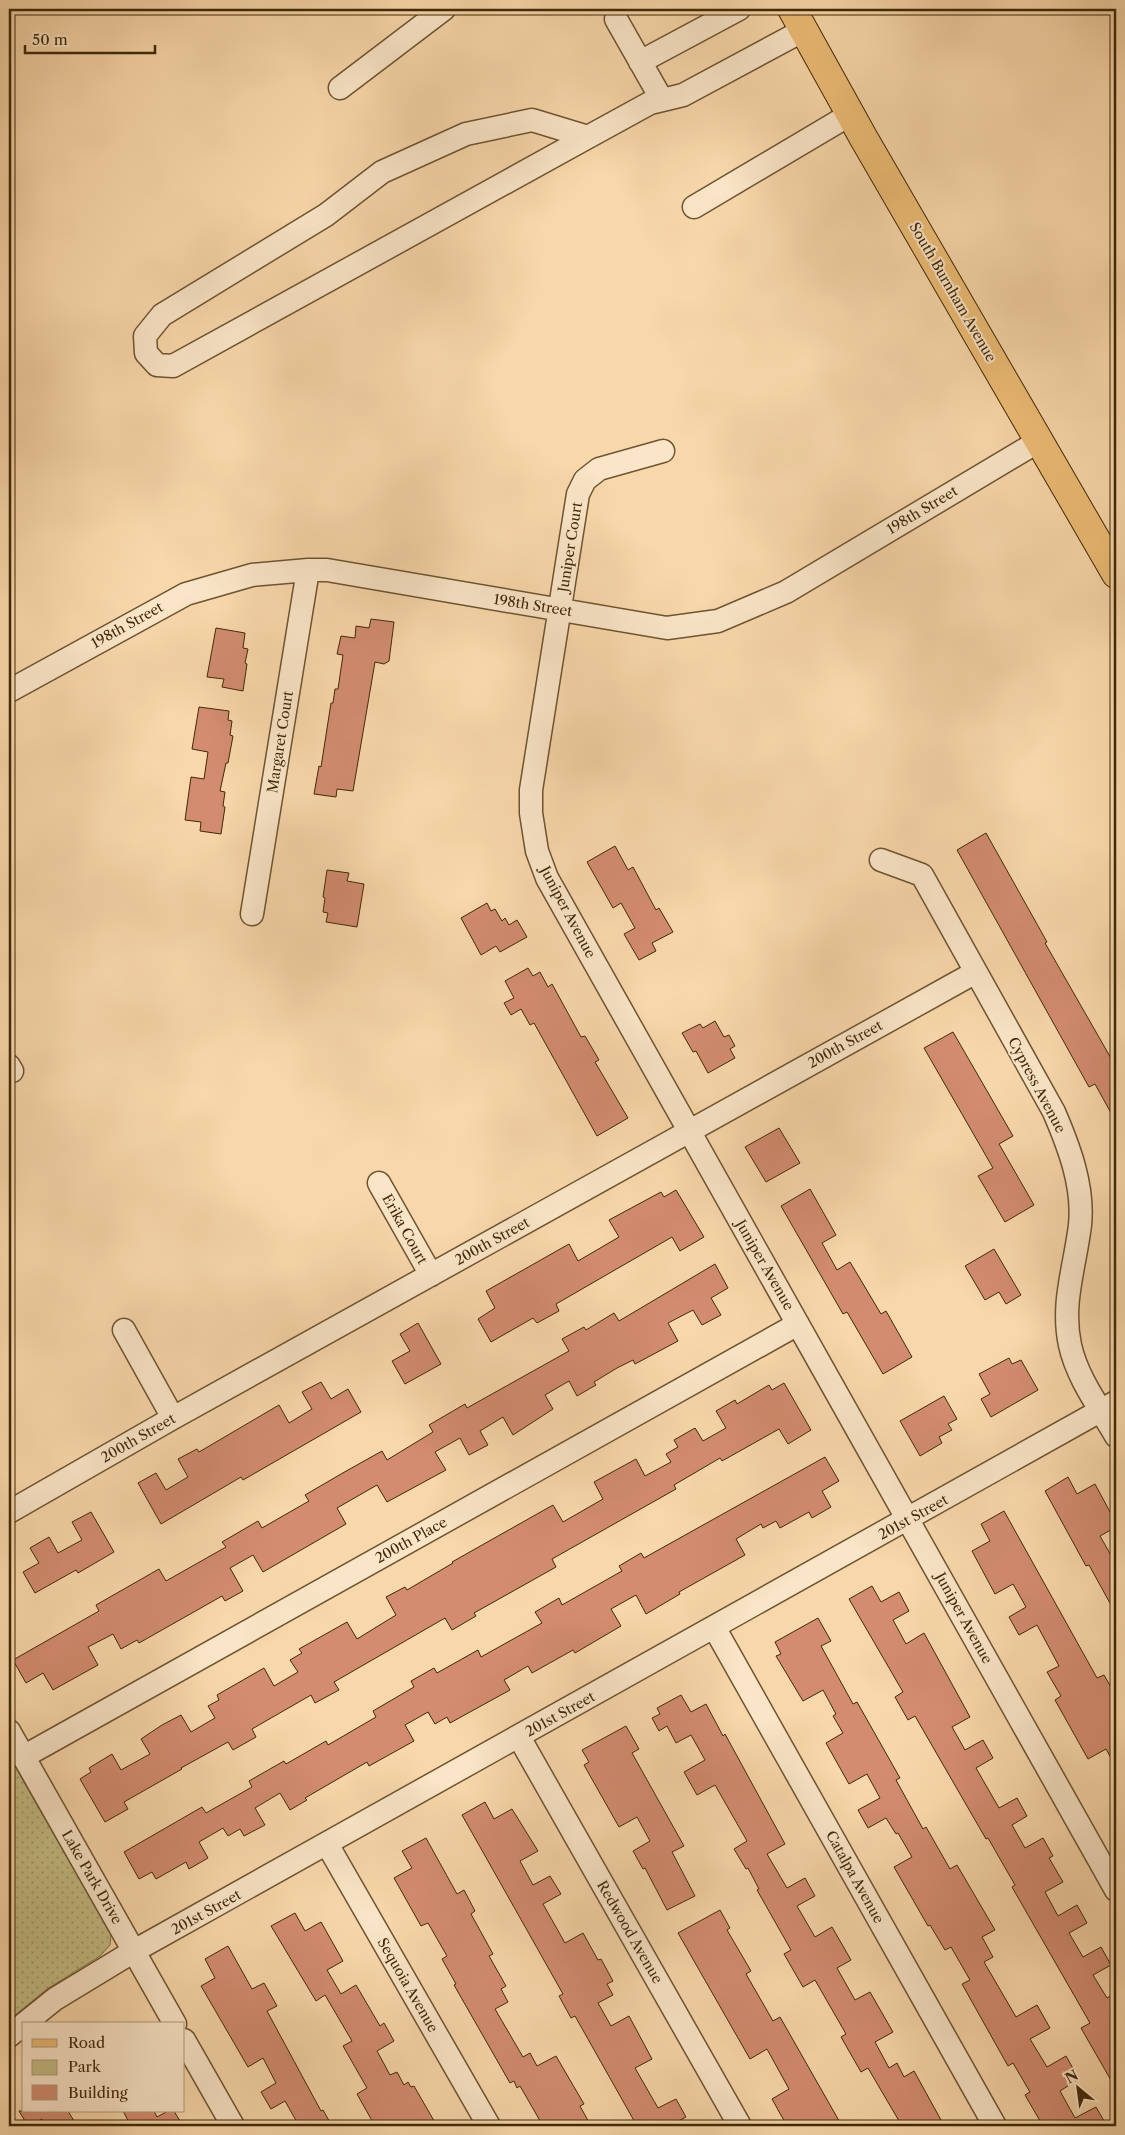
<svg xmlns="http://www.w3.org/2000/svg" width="1125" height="2135" viewBox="0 0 1125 2135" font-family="'Libre Caslon Text',serif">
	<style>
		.green { fill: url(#green-dots); stroke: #827246 }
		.building { fill: #d38c70; stroke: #3f2908 }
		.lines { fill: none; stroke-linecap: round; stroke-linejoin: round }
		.minor-casing { stroke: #6d5430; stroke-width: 25 }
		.major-casing { stroke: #3f2908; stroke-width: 30 }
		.minor { stroke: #fae5c8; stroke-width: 22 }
		.major { stroke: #ecbc75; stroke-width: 28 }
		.labels { text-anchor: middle; stroke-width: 4; stroke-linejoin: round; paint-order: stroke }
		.street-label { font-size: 14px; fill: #3f2908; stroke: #fae5c8 }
	</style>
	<defs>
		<pattern id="green-dots" width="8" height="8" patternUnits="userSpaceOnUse" patternTransform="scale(1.25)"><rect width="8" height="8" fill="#c4bc84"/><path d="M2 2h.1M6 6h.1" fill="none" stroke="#a1996a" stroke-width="1.8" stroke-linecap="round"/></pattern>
	</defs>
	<rect width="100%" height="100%" fill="#f8d7aa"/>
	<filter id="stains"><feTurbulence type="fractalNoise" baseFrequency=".004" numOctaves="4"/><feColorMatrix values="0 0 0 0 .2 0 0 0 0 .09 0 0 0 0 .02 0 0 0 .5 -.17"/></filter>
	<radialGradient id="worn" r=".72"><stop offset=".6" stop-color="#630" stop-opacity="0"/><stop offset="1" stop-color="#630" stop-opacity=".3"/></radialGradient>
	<path class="green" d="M9,1756L111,1934L110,1945L100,1956L47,1989L9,2020Z"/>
	<path class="building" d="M371,619L394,622L389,661L384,664L375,662L353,791L337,789L336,797L314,794L319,766L321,767L331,703H333L335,689H338L343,655L337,654L341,636L355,638L356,626L369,628Z
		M216,628L245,633L243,648L248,649L245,663L247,664L243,691L222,687L224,679L207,677Z
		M199,707L229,711L228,720L232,721L230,735L233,736L228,763H226L220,791L225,792L223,806L225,807L221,834L200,831L201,822L185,820L191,777L204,779L208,752L192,749Z
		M986,833L1047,942L1045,943L1116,1067V1122L1095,1084L1089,1087L957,850Z
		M615,846L628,870L633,867L656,910L659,908L673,932L652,943L656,951L639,960L624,934L635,928L621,903L613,908L587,862Z
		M327,870L349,873L347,881L364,884L357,927L326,922L328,913L323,912L325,898L323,897Z
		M487,903L491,911L495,909L502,921L505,918L509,925L517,920L527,937L500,952L496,946L481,955L461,918Z
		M528,968L533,976L540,972L548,987L552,984L581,1037L585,1036L599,1060L595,1062L628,1118L597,1136L534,1023L530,1025L521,1009L511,1015L504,1003L514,998L505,981Z
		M715,1021L724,1037L729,1035L735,1046L730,1049L735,1058L708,1073L696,1051L693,1052L682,1033L700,1024L703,1028Z
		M953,1032L1013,1136L999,1144L1034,1205L1005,1222L978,1176L993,1168L924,1048Z
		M779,1128L800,1163L766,1182L745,1147Z
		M810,1189L836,1235L822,1243L837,1270L850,1262L881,1314L886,1311L912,1357L883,1374L847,1312L843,1314L781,1206Z
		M676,1190L704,1237L680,1251L672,1237L556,1304L559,1311L537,1323L533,1318L491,1342L478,1319L495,1308L486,1291L569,1244L578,1261L619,1237L609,1220L661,1192L664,1197Z
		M994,1249L1021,1295L1006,1304L999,1292L985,1300L965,1266Z
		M715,1264L728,1288L711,1298L721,1315L702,1325L693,1310L668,1323L678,1341L635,1364L633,1360L617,1368L594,1382L596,1385L577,1396L569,1381L545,1395L553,1409L513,1435L503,1417L480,1431L488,1445L469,1455L460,1438L435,1452L446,1470L387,1502L377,1485L337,1508L346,1524L263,1572L253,1555L230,1568L243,1591L225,1601L222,1596L139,1643L137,1640L121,1649L113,1634L88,1647L98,1665L53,1690L43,1673L26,1683L13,1660L99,1611L96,1605L159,1569L166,1581L226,1547L222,1542L258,1521L262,1528L309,1501L305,1495L341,1474L382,1451L387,1460L433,1432L429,1425L465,1404L467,1408L569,1351L562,1339L584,1327L586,1330L614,1313L619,1321Z
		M418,1323L441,1364L405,1384L392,1361L410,1351L400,1334Z
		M1009,1358L1012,1364L1021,1360L1038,1390L991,1417L981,1399L990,1394L979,1374Z
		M321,1382L331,1399L348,1389L361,1412L243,1480L241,1477L161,1524L138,1483L156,1473L166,1490L188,1477L178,1459L197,1449L199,1452L279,1405L289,1423L312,1409L302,1392Z
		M784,1383L811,1430L788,1444L779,1429L722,1461L720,1458L674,1485L676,1489L552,1559L556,1567L474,1613L476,1616L452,1630L445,1618L334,1682L339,1690L315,1703L311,1695L252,1729L256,1737L233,1750L228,1742L181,1768L182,1769L124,1802L128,1809L105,1822L80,1779L91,1772L89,1768L112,1754L121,1770L150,1754L141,1739L162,1725L181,1715L191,1732L215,1718L208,1706L219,1700L217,1695L264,1668L274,1686L298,1672L290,1660L302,1653L299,1649L347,1622L357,1639L396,1615L386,1597L405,1587L407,1590L453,1563L452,1562L553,1505L563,1522L603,1499L594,1482L636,1459L645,1476L671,1462L666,1454L678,1447L674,1440L695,1428L703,1441L726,1428L716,1411L735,1400L737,1404L769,1385L772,1390Z
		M944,1396L957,1419L948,1424L952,1430L939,1437L942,1443L920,1456L900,1421Z
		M825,1457L839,1481L822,1491L831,1507L812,1518L809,1512L780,1528L776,1521L763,1528L761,1524L736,1539L745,1555L679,1592L680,1594L646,1614L636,1595L611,1609L621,1626L575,1653L573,1650L532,1673L528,1666L504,1680L510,1690L450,1723L447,1717L435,1724L428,1712L405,1725L414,1741L369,1766L367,1762L305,1798L307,1800L290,1810L280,1793L255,1808L265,1825L244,1836L240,1829L228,1836L223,1828L199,1842L208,1858L189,1869L186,1862L156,1879L152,1872L139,1879L124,1852L202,1807L206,1813L252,1787L249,1781L284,1761L286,1764L326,1741L328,1745L376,1717L373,1711L414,1687L411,1681L434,1668L437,1673L478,1650L481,1657L542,1623L535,1612L559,1598L562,1605L622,1571L619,1566L641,1553L644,1558Z
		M1068,1477L1077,1494L1095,1484L1116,1523V1527L1100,1536L1116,1564V1614L1089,1565L1086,1566L1045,1491Z
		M1004,1511L1097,1678L1104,1675L1116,1696V1767L1106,1749L1088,1759L1055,1700L1061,1696L1047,1672L1059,1666L1037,1625L1019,1635L1009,1617L1026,1607L1013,1584L995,1594L972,1551L990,1541L981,1524Z
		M91,1512L114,1552L78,1573L76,1570L35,1593L23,1572L39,1563L30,1548L49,1537L58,1553L82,1540L72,1522Z
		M872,1586L881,1602L899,1592L909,1611L893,1620L906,1644L924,1633L970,1717L952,1727L965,1750L983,1740L993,1758L976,1768L999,1808L1017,1798L1027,1816L1012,1825L1025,1848L1043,1838L1053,1856L1049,1858L1063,1882L1045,1892L1058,1916L1077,1905L1087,1923L1069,1933L1083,1957L1101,1947L1111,1965L1093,1975L1107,1998L1116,1992V2089L1081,2028L1090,2023L1012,1887L1015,1885L988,1838L986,1839L915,1716L908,1720L895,1697L903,1692L849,1599Z
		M818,1618L831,1641L821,1646L853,1704L857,1702L900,1778L896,1780L923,1829L926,1827L950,1869L957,1865L995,1930L982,1937L993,1957L984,1962L1016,2017L1037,2005L1050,2028L1030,2039L1047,2067L1066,2056L1079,2079L1060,2091L1075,2118L1096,2107L1107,2126H1043L1025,2095L1030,2092L1013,2063L1008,2066L962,1984L970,1980L951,1947L945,1950L930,1925L928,1926L894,1867L912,1857L898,1833L896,1834L886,1818L868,1828L858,1810L880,1798L867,1774L849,1784L826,1743L843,1733L833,1716L836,1714L823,1690L803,1701L776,1656L781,1654L775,1642Z
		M681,1695L691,1712L706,1704L723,1736L725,1734L785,1844L767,1854L787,1888L805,1878L815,1896L797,1906L815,1937L832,1927L851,1960L837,1968L855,2000L870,1992L893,2032L875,2042L889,2068L897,2063L904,2077L914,2071L941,2120L937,2122L939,2126H902L868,2068L861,2072L841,2037L846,2034L815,1980L803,1987L784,1954L791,1950L757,1890L759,1889L748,1868L746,1869L734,1849L747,1841L715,1785L697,1795L684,1772L705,1760L691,1735L676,1743L667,1726L659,1731L652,1718L660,1714L657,1708Z
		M626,1726L639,1749L632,1753L684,1846L672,1852L695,1896L667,1910L645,1868L643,1869L633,1851L650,1841L637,1817L619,1827L584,1765L589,1762L582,1750Z
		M485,1802L494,1819L512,1809L538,1851L520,1861L533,1885L550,1876L561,1894L543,1904L565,1943L583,1933L598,1960L601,1959L613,1981L607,1984L613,1995L598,2003L611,2026L629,2016L652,2059L635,2068L658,2108L676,2099L686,2117L669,2126H637L575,2016L571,2018L559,1996L563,1994L462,1815Z
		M426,1838L457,1894L464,1890L475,1911L471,1914L493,1954L489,1956L506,1986L501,1989L508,2002L495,2009L523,2057L530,2053L537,2066L556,2056L584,2104L580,2106L591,2126H543L520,2086L517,2088L514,2081L510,2083L454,1985L456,1984L442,1959L447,1956L428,1923L421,1926L394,1878L412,1868L402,1851Z
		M720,1910L730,1928L727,1930L751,1971L746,1974L773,2021L780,2017L842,2126H788L782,2117L772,2099L789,2089L767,2049L750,2059L678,1933Z
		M295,1913L305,1931L321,1922L343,1961L327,1970L341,1994L356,1985L380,2026L384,2023L394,2041L377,2051L390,2075L397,2072L404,2085L408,2082L411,2087L414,2086L437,2126H375L357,2094L367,2088L343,2046L352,2041L325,1995L316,2001L271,1926Z
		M228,1946L252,1989L264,1983L277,2006L267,2011L321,2111L323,2110L332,2126H295L298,2124L285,2101L271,2109L261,2092L276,2083L263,2058L248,2067L201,1986L215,1978L205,1959Z
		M19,2111H68L77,2126H46L42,2119L28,2126Z
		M123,2111H154L157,2117L168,2111H174L183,2126H131Z"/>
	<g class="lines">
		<defs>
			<path id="minor" d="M616,19L662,100
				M640,62L739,9
				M340,88L444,9
				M588,137L532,120L466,134L382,172L326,215L162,315L145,336L146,353L157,365L173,366L588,137L650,103L683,95L804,30
				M694,207L851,114
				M663,451L599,469L585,480L578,494L531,790V813L537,851L547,878L1116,1890
				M9,691L186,594L252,575L308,570H327L667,628L718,621L786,592L1039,441
				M881,860L922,875L1054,1112C1069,1147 1084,1186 1080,1225C1075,1267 1061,1303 1070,1345C1077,1378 1100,1408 1116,1436
				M252,914L308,570
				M9,1066L12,1071
				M379,1183L431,1275
				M124,1330L173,1418
				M9,1512L173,1418L976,972
				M714,1627L995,2126
				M9,1731L175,2024
				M519,1737L740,2126
				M23,1757L798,1324
				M327,1844L489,2126
				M9,2036L55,1999L134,1951L1116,1402
				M184,2040L233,2126"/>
			<path id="major" d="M792,9L863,137L1116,574"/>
		</defs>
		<use href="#minor" class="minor-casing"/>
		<use href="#major" class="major-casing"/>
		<use href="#minor" class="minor"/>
		<use href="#major" class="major"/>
	</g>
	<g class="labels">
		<g class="street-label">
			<text transform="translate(953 292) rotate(60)" y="5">South Burnham Avenue</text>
			<text transform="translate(922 510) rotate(-31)" y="5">198th Street</text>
			<text transform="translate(570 547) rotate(-81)" y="5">Juniper Court</text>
			<text transform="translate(533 605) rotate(9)" y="5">198th Street</text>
			<text transform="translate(127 625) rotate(-29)" y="5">198th Street</text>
			<text transform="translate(280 742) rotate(-81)" y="5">Margaret Court</text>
			<text transform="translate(568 912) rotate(62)" y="5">Juniper Avenue</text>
			<text transform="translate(845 1044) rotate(-29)" y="5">200th Street</text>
			<text transform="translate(1037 1085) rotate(62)" y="5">Cypress Avenue</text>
			<text transform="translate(405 1229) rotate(61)" y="5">Erika Court</text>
			<text transform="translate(492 1241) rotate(-29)" y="5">200th Street</text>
			<text transform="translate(765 1265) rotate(60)" y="5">Juniper Avenue</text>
			<text transform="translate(138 1438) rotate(-30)" y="5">200th Street</text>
			<text transform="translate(913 1517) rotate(-29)" y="5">201st Street</text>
			<text transform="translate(411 1540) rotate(-29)" y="5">200th Place</text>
			<text transform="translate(964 1618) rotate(61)" y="5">Juniper Avenue</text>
			<text transform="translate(560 1714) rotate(-29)" y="5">201st Street</text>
			<text transform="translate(92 1877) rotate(60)" y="5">Lake Park Drive</text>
			<text transform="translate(855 1877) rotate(61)" y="5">Catalpa Avenue</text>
			<text transform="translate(206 1912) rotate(-29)" y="5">201st Street</text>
			<text transform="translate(630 1932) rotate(60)" y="5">Redwood Avenue</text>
			<text transform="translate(408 1985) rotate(60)" y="5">Sequoia Avenue</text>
		</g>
	</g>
	<rect width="1125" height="2135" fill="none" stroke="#f8d7aa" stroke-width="30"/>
	<rect x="10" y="10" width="1105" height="2115" fill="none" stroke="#3f2908" stroke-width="2.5"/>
	<rect x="15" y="15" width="1095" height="2105" fill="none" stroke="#3f2908"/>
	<rect x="22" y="2022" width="162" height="90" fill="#fae5c8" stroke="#af9a7b"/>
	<rect x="32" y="2039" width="25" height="8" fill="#ecbc75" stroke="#af9a7b"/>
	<text x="68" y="2048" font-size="15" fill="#3f2908">Road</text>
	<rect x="32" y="2060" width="25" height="15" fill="#c4bc84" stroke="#af9a7b"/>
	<text x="68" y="2072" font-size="15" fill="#3f2908">Park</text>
	<rect x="32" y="2085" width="25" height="15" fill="#d38c70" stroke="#af9a7b"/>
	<text x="68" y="2098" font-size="15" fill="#3f2908">Building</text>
	<g transform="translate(1078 2088) rotate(331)" stroke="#fae5c8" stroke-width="4" paint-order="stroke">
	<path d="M0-4L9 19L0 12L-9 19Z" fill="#3f2908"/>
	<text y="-8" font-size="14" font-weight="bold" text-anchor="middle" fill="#3f2908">N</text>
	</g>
	<path d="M25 45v8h130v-8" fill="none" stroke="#3f2908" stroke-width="2.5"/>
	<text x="32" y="45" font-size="15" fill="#3f2908" stroke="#fae5c8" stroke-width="4" paint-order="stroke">50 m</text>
	<rect width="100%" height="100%" filter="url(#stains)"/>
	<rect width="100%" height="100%" fill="url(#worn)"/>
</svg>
